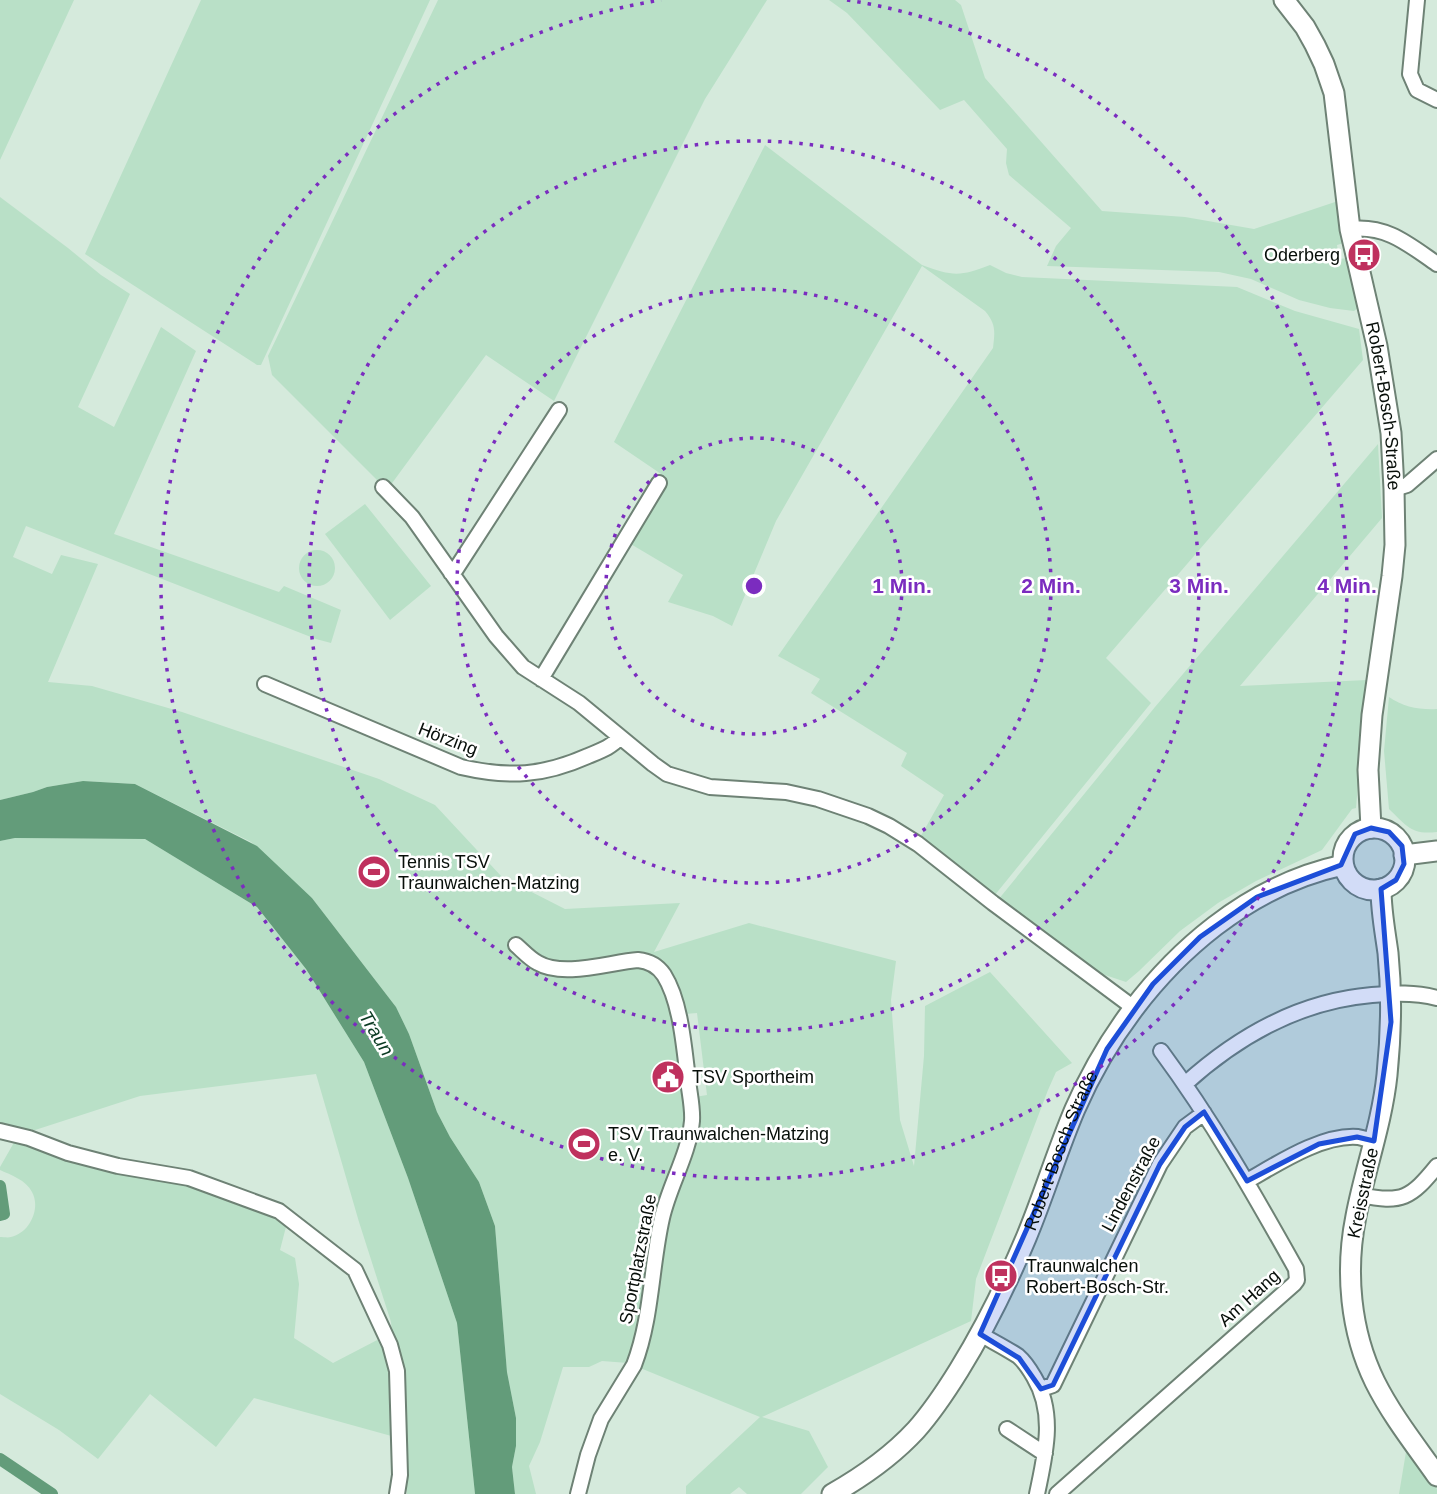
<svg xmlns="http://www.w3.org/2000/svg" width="1437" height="1494" viewBox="0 0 1437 1494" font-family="Helvetica,sans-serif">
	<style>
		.green { fill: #b9e0c7; fill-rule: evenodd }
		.water { fill: #639c7a }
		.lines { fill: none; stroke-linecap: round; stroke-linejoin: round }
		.canal { stroke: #639c7a; stroke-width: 12 }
		.street-casing { stroke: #6e8275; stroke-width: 18 }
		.secondary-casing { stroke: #6e8275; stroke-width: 23 }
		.street { stroke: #fff; stroke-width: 14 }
		.secondary { stroke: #fff; stroke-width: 19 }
		.marked { fill: #1d4ed8; fill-opacity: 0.2; stroke: #1d4ed8; stroke-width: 5; stroke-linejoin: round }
		.ring { fill: none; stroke: #7b2cbf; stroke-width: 3.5; stroke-dasharray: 3.5 7 }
		.labels { text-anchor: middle; stroke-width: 5; stroke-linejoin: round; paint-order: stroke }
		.poi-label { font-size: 18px; fill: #070e09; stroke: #fff; text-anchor: start }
		.street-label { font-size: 18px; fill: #070e09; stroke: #fff }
		.water-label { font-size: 19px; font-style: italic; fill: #0a3a22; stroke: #fff }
		.centre { fill: #7b2cbf; stroke: #fff; stroke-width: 3.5 }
		.ring-label { font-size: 21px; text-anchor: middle; font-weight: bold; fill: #7b2cbf; stroke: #fff; stroke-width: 5; stroke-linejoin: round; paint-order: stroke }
	</style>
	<rect width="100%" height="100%" fill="#d5eadc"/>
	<path class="green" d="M0,0H74L0,160Z
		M201,0H430L261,365H257L85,254Z
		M438,0H767L705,99L554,401L486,355L387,490L272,375L268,356Z
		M829,0H955L961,5L985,78L1102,211L1185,217L1254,229L1338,201L1344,243L1337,245L1339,259L1347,258L1358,308L1354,311L1330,308L1299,300L1251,279L1219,272L1047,266L1056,246L1071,228L1009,175L1006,163L1007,149L964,100L940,110L847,13Z
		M765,145L922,265C952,276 960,277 990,265L1006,273L1022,277L1237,287L1295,311L1359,329L1363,360L1106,658L1151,703L990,901L918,841L944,795L901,766L907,753L811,693L820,679L778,656L993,348C995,331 996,324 985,311L922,266L776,521L732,626L713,616L668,602L683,575L629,543L667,478L614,442Z
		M0,197L68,248L101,275L130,294L78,407L114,427L161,327L196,351L114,534L279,592L284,586L341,610L331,643L316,639L26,526L13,557L52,574L61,555L98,564L48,682L92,686L182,712L379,779L435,805L502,877L565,909L680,903L654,952L749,923L896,961L891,1000L900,1120L914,1166L924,1056L925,1006L990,972L1072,1063L1056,1072L1048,1090L976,1279L971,1321L762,1417L809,1431L828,1467L801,1494H747L739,1487L730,1494H686V1486L760,1417L628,1363L602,1361L589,1367H563L540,1442L529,1466L536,1494H515L512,1467L516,1446V1418L507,1372L495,1226L479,1182L450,1137L437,1112L409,1034L396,1007L312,898L251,842L135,784L83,781L47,787L33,792L0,800ZM697,1013L707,1095L695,1097L685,1014Z
		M1378,444L1382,518L1240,686L1367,680L1356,808L1352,809L1322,850L1256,881L1218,903L1180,931L1139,971L1126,982L1099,973L998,900L1155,707Z
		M365,504L431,586L390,620L325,534Z
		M299 568a18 18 0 1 1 36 0a18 18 0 1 1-36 0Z
		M1389,697C1403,707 1420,710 1437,709V832C1411,835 1407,826 1389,809L1384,751Z
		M15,838L145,839L257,907L306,969L364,1062L408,1178L457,1323L475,1494H407L391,1322L359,1222L316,1074L140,1096L32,1131L0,1125V841Z
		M16,1139L188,1182L239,1199L287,1223L280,1250L295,1258L299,1284L294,1338L333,1363L383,1337L390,1353L395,1437L254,1398L216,1447L150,1394L98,1459L59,1430L0,1394V1237C3,1237 8,1238 11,1237C30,1233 41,1208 32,1192C26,1180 11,1175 0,1170V1167Z
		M1406,1452L1412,1453L1437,1489V1494H1399Z"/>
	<path class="water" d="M83,781L135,784L257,846L312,898L396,1007L409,1034L437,1112L450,1137L479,1182L495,1226L507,1372L516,1418V1446L512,1467L515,1494H475L457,1323L408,1178L364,1062L306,969L257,907L145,839L15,838L0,841V800L33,792L47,787Z"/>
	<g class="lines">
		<path class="canal" d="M0,1186L4,1214L0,1215
			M0,1459L52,1494"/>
		<defs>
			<path id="street" d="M1417,0L1410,74L1417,90L1437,100
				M1350,229C1387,225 1408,244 1437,264
				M383,487L412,517L496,636L523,667L579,703L653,764L667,774L710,787L786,792L818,799L868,816L889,826L918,844L993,903L1134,1008
				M1394,489L1407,485L1437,459
				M451,573L456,569L559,410
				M541,679L659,483
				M265,684L461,767C509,778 543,776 588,756C600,751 612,747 620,737
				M516,945C523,951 530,959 538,963C564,978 610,962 638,960C648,961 658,966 664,975C681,1002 684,1048 688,1079C689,1092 693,1107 692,1121C689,1154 669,1186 662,1218C651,1266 652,1318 634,1365L601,1419L588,1455L578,1494
				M1185,1084C1238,1036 1300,1001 1372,995C1394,993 1416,992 1437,998
				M0,1131L29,1138L68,1153L118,1166L189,1178L279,1211L355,1270L390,1345L397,1371L400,1475L397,1494
				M1247,1181C1277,1164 1322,1134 1358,1137C1363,1138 1369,1140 1374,1141
				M1360,1195C1402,1204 1411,1198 1437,1166
				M980,1334C992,1341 1006,1348 1018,1356C1025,1362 1030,1370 1034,1377C1056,1414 1045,1455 1037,1494
				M1041,1389L1053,1385L1160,1164L1185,1127L1204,1113
				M1007,1429L1042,1452L1045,1453
				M1057,1494L1294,1284L1297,1280L1296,1269C1254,1194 1212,1120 1161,1051"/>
			<g id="secondary">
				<path id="s1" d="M1284,0L1305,27L1315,45L1324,64L1334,93L1350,229L1377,346L1391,433L1394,489L1395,545L1392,576L1372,715L1368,770L1371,828"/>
				<circle cx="1374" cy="859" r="31"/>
				<path d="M1404,855L1437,851"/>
				<path d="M1381,889C1381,911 1385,931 1388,953C1392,993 1391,1035 1387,1075C1382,1123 1365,1169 1356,1216C1345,1271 1350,1331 1375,1382C1392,1416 1416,1446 1437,1476"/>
				<path id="s2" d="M832,1494C862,1477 892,1456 916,1430C932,1412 946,1391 959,1370C985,1328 1007,1283 1026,1238C1044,1195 1057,1151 1075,1109C1106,1038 1154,973 1215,926C1254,896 1296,875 1343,865"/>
			</g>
		</defs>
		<use href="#street" class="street-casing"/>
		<use href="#secondary" class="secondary-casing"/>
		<use href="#street" class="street"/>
		<use href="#secondary" class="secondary"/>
	</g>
	<path class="marked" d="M1371,828L1389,832L1402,846L1404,864L1396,880L1381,889L1391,1022L1374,1141L1357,1137L1319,1144L1247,1181L1204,1112L1185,1127L1160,1164L1053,1385L1041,1389L1019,1358L980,1334L1107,1049L1153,984L1200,937L1257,897L1341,865L1355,834Z"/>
	<g class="ring">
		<circle cx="754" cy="586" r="148"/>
		<circle cx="754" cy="586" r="297"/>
		<circle cx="754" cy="586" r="445"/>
		<path d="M847 0A593 593 0 1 1 661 0"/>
	</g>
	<defs>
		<symbol id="bus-disc" viewBox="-11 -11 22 22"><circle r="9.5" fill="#bf315e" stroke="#fff"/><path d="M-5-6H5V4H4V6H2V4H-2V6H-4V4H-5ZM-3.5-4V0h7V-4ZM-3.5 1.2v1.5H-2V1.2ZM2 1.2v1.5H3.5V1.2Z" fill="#fff"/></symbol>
		<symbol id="stadium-disc" viewBox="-11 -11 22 22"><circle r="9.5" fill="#bf315e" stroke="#fff"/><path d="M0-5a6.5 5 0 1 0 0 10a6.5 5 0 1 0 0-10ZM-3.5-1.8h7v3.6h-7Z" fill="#fff"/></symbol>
		<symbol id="civic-disc" viewBox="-11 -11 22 22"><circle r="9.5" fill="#bf315e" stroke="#fff"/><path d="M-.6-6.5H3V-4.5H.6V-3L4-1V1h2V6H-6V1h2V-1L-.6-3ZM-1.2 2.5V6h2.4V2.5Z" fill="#fff"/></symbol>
	</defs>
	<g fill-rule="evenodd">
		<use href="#bus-disc" x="1345" y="236" width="38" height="38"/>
		<use href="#stadium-disc" x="355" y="853" width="38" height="38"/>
		<use href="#civic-disc" x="649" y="1058" width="38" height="38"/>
		<use href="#stadium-disc" x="565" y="1125" width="38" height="38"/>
		<use href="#bus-disc" x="982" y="1257" width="38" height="38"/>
	</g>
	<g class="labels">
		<g class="poi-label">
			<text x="1340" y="261" text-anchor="end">Oderberg</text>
			<text x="398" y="868">Tennis TSV<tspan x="398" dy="21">Traunwalchen-Matzing</tspan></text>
			<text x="692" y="1083">TSV Sportheim</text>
			<text x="608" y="1140">TSV Traunwalchen-Matzing<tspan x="608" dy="21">e. V.</tspan></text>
			<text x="1026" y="1272">Traunwalchen<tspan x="1026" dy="21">Robert-Bosch-Str.</tspan></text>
		</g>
		<g class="street-label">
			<text dy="6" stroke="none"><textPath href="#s1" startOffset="424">Robert-Bosch-Straße</textPath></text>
			<text transform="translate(448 739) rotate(21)" y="6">Hörzing</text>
			<text dy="6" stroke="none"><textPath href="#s2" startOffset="422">Robert-Bosch-Straße</textPath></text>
			<text transform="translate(1131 1184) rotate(-62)" y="6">Lindenstraße</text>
			<text transform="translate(1363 1193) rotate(-78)" y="6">Kreisstraße</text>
			<text transform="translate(638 1259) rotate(-79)" y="6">Sportplatzstraße</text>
			<text transform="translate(1249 1298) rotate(-42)" y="6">Am Hang</text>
		</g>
		<g class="water-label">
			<text transform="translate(377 1033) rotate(59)" y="7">Traun</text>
		</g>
	</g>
	<circle cx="754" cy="586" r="10" class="centre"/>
	<g class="ring-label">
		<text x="902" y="593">1 Min.</text>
		<text x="1051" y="593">2 Min.</text>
		<text x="1199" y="593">3 Min.</text>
		<text x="1347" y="593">4 Min.</text>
	</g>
</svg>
